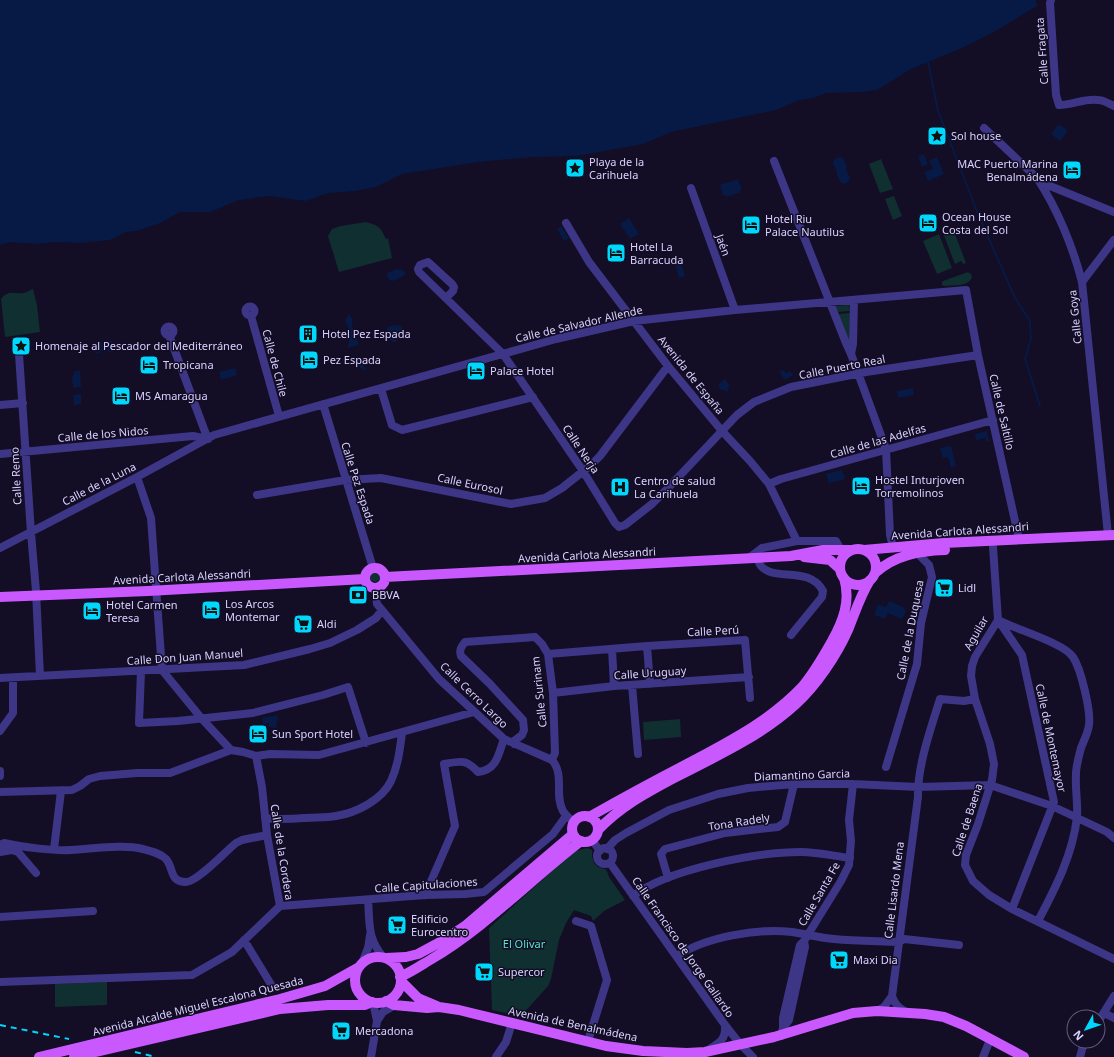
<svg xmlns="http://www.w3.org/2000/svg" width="1114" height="1057" viewBox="0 0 1114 1057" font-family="'Noto Sans',sans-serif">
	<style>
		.green { fill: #102f30 }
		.water { fill: #071a45 }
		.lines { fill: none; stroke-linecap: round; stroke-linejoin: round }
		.stream { stroke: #071a45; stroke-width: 2 }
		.minor { stroke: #3d3687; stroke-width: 8 }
		.major { stroke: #c959ff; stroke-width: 10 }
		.rail { stroke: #00d7fd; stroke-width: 2; stroke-dasharray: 6 5; stroke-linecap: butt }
		.labels { text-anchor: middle; stroke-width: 3; stroke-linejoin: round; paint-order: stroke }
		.street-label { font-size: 11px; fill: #d9d2ff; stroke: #130d25 }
		.poi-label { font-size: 11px; fill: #d9d2ff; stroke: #130d25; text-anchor: start }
		.park-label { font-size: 11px; fill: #56e6c9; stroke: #130d25 }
	</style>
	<rect width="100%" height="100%" fill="#130d25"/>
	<path class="green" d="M881,159L893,189L880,193L869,164Z
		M894,196L902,216L893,220L885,199Z
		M366,222C379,226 380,226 386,239L388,238L392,258L339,272L328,236L332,229L341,226Z
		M953,229L966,263L963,264L961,261L955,264L943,233Z
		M939,234L952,268L937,274L923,241Z
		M968,272L971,274L972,277C969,287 953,285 944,286L942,285V282L943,281Z
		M32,289H33L37,305L40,332L5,337L1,299C11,286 20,299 32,289Z
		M849,305L850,311L837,312L835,308L837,306Z
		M850,313L849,341L838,314Z
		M370 577a5 5 0 1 1 10 0a5 5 0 1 1-10 0Z
		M680,719L681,737L644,740L643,722Z
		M587,848L592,850V857L594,863L598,867L605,869L607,871L609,877L625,900L604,911L593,921L591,916L574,910L566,923L559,940L551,979L548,986L521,1016L492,1010L489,928L561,863L576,851Z
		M107,982V1005L55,1007V984Z"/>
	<path class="water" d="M0,0H1036L1037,6L992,33L962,48L911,69L877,90L862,92L827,93L813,98L799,100L776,110L671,132L643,144L577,156L532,157L478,162L402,174L376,187L355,191L328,193L306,201L269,196L239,200L210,212H180L158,224L136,231L126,232L110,240L80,243L54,242L37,244L9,242L0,245Z
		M1059,124L1068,131L1060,141L1051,134Z
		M924,154L928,164L922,167L918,156Z
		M839,157L843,158L847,166L846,170L850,177L849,181L845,184L841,183L837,175V171L833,164L834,160Z
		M937,157L944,174L928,181L924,172L933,169L929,161Z
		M738,179L742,190H740L741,192L727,197L726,195L723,196L720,185Z
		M629,218L639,234L630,239L620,224Z
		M561,226L569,238L564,241L557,229Z
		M681,263L685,276L679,278L675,264Z
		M396,269L403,270L405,273V275L393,281L389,280L387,276L388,272H390Z
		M349,314L352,318V327L354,328L359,345L348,348L350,332L345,320Z
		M399,325L403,328V333L399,336L396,342H393L390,340L389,336L386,332L387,328L390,326Z
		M110,340L113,342L112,350L113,352L102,351L97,354L94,352L93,342H105Z
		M362,358L366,371L360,368L357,359Z
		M235,368L237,375L221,380L219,372Z
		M783,370L786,373L790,371L793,375L785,380L779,372Z
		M75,371H80L81,387L73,388L72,377Z
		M725,379L730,386L727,388L729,390L727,392L725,390H721L718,385Z
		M913,388L914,395L898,398L897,391Z
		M81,394V404L74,405L73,395Z
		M987,431L989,441H986L985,438L976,440L975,434Z
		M951,446L956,466L951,468L948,457L943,458L940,448Z
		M842,470L845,479L829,483L826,474Z
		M889,601L903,607L906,611L902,619L888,613L885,619L874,615L878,604L886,607Z
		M278,715L276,728L269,727V723L263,724L262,718Z"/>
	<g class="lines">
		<path class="stream" d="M928,61L938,111L978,214L1015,298L1030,321L1031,339L1025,359L1040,406"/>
		<path class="minor" d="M1051,0L1050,3L1056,95L1059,105C1072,105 1085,98 1098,100C1104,100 1109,104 1114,106
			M984,128L1037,178C1057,208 1073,247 1082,282L1108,535
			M774,161L846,343L851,354L886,449L890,535L893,547
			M1043,187L1050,186L1114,212
			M691,188L735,310
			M566,223L589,262L668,366L722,431L750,461L769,484L797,541
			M1082,282L1114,240
			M446,298L453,291L454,287L452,284L428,262L420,265L418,269L419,272L503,354L583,471L615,523L619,527L625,525L652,504L670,486L737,415L754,402L791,387L866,372L978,355
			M245.5 311a4.5 4.5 0 1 1 9 0a4.5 4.5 0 1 1-9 0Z
			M251,316L279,416
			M164.5 331a4.5 4.5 0 1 1 9 0a4.5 4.5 0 1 1-9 0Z
			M169,335L204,429L208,439
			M19,354L31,533L36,591L40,676
			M851,354L853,344L854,300
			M381,389L392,425L402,430L533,397
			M323,404L373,568
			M0,405L23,403
			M0,454L193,436L208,439
			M137,477L151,518L162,670L202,719L231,750L243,752L256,756L262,787L267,835L280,906
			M769,484L781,479L993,420
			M257,495L345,480L381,478L511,504L545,498L562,488L591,465L600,456L668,366
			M993,547L998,620L975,657L972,666L971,676L975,699L990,744L994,764L992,780L978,824L966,855L965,865L973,881L989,895L1012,909L1114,959
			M0,548L137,477L214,435L556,339L634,321L735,310L966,290L978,355L1019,539
			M756,557C758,560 759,564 761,566C774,582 809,565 823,591L822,597L791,635
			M749,558L762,548L797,541H836L841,550
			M375,587L377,604L439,679L504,739L552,760C565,775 554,795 563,811C566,816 571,819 574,823
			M998,620C1015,629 1064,643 1073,657C1081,669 1091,711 1089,725C1088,733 1084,740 1081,748C1079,756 1076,766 1076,774C1075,788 1078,803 1077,817C1073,854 1055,889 1038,921
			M998,620L1022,655L1054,802L1012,909
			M647,646L650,684
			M612,649L614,686
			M548,654L647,646L745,640L750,698
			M141,671L139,723L178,721L253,713L323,695L348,687L366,743
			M0,678L244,665L310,649L330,643L357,630L376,618L382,610
			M632,685L638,754
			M553,693L614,686L749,677
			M0,731L13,713V678
			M514,744V741L522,735L524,730L523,720L490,684L461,656C459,650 461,647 465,642L535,637L542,644L548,654L553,693L555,753L552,760
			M256,756L270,754L319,755L474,712
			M886,767L917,664L921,623L932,577L929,565L917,553
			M0,771V776
			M0,792L72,790L80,786L89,779L100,776L137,773H170L231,750
			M265,818C278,820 291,819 305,818C315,817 326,818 336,816C356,813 382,800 391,781C398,766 400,749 402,733
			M592,840L600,851
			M0,845L4,843C22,847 52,851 71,850C93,849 122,844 143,849C151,851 160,853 166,859C174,868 169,882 186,882C197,882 226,851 236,843L242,840L267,835
			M597 856a8 8 0 1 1 16 0a8 8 0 1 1-16 0Z
			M54,849L61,791
			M607,849L615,840L626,833L669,810L718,794L748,788L794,784H853L918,787L990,785L1052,806L1107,832L1114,838
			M12,850L18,852L36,873
			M0,852L12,850V846
			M610,863L725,1025L740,1044L753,1057
			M668,878L661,854L665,849L725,833L778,827L785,822L794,784
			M425,895L455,826L444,764C461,761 466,759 478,772C497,770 498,755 504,739
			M633,896C668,869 757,852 801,852C817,852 834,856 850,858
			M368,900C370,925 367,938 384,958
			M280,906L425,895L465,894L484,892L553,834L566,816
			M0,917L93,911
			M576,921L591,926L607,980L588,1041
			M244,940L272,986
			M677,956C706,937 757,928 792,932C806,934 820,938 834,939C856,941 877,941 899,942L904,939L959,945
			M362,963L368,948L370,935
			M0,982L192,975L232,952L280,906
			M373,1002L377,1021
			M877,1011L884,1007L892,996
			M906,1012C899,1008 895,1005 892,996L918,797C917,767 931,728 940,699L964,701L975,699
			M1104,1013L1114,1018
			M1098,1022L1114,996
			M783,1028V1018L800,945L804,941
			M781,1036L783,1028L789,1020L805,947L804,941L841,881L849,865L851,841L849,820L853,784
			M708,1050C720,1042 726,1040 725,1025
			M371,1057L377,1021L383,1012L395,1005
			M496,1057L506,1042L512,1023
			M983,1057L990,1040
			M1080,1057L1083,1046L1086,1041"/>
		<path class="major" d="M840 567a18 18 0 1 1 36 0a18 18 0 1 1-36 0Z
			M864,550L944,543L1114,535
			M804,557L830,560L840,569
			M365 578a10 10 0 1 1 20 0a10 10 0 1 1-20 0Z
			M875,573C895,555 919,551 945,550
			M385,577L791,556L823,550H851
			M0,597L148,591L365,579
			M572 829a13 13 0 1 1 26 0a13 13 0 1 1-26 0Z
			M589,817C621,799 654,781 687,764C728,742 770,721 802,687C814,673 823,657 832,641C843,621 851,601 844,578
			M598,830C620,807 644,794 672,779C715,757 760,737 796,704C816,686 837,655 848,630C855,613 860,596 870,580
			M355 980a23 23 0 1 1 46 0a23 23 0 1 1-46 0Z
			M386,958L406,957L418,954L444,940L465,926L573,834
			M400,977C411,972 420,966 430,960C485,928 530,880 581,841
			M401,981L418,998L437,1006
			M386,1001L394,1005L427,1008L439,1007L459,1010L606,1046L643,1051L687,1053L705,1052L774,1037L853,1013L877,1011L925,1014L944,1017L966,1026L1024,1057
			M39,1057L280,999L325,986L359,967
			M74,1057L280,1009L328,1005H365L372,1002"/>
		<path class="rail" d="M0,1025L69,1039
			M135,1052L156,1057"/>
	</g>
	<defs>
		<symbol id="sight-square" viewBox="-11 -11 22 22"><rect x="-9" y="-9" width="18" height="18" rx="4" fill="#00d7fd" stroke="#130d25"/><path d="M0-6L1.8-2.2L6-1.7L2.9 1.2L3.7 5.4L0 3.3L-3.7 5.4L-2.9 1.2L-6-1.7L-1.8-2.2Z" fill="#111"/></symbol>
		<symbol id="hotel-square" viewBox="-11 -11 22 22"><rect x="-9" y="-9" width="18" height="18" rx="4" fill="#00d7fd" stroke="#130d25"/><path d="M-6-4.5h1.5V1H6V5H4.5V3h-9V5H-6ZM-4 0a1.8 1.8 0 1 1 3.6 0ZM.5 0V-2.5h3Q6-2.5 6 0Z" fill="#111"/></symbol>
		<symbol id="building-square" viewBox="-11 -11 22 22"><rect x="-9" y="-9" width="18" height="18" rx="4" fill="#00d7fd" stroke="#130d25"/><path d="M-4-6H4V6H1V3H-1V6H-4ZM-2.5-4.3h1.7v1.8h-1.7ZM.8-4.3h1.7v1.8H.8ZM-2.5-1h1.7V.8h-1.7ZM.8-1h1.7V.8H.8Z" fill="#111"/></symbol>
		<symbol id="hospital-square" viewBox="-11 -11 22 22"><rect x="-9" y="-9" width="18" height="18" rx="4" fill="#00d7fd" stroke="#130d25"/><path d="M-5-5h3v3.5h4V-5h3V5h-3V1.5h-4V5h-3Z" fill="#111"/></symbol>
		<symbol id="supermarket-square" viewBox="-11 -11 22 22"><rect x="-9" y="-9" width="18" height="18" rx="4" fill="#00d7fd" stroke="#130d25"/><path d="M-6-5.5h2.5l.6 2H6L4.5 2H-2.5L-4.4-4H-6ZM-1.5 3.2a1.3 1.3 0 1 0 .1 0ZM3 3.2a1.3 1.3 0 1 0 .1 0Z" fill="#111"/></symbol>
		<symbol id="bank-square" viewBox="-11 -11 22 22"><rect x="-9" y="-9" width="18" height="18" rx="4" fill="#00d7fd" stroke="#130d25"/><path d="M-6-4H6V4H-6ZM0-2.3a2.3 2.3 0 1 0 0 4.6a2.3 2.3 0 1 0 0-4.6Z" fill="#111"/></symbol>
	</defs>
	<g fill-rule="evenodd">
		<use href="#sight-square" x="926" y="125" width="22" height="22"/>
		<use href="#sight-square" x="564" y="157" width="22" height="22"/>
		<use href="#hotel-square" x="1061" y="159" width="22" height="22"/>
		<use href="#hotel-square" x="917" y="212" width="22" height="22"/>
		<use href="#hotel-square" x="740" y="214" width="22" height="22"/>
		<use href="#hotel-square" x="605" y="242" width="22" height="22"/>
		<use href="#building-square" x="297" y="323" width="22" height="22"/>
		<use href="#sight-square" x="10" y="335" width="22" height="22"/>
		<use href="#hotel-square" x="298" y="349" width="22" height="22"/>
		<use href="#hotel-square" x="138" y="354" width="22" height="22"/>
		<use href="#hotel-square" x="465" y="360" width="22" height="22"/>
		<use href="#hotel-square" x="110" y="385" width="22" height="22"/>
		<use href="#hotel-square" x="850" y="475" width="22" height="22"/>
		<use href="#hospital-square" x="609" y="476" width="22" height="22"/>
		<use href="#supermarket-square" x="933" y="577" width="22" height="22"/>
		<use href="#bank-square" x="347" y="584" width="22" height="22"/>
		<use href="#hotel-square" x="200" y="599" width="22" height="22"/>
		<use href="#hotel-square" x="81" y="600" width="22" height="22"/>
		<use href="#supermarket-square" x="292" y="613" width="22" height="22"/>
		<use href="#hotel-square" x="247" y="723" width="22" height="22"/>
		<use href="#supermarket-square" x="386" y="914" width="22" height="22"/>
		<use href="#supermarket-square" x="828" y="949" width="22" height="22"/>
		<use href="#supermarket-square" x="473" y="961" width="22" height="22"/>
		<use href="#supermarket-square" x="330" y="1020" width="22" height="22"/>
	</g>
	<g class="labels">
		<g class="street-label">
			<text transform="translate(1042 51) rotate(-94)" y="4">Calle Fragata</text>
			<text transform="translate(723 245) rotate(70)" y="4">Jaén</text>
			<text transform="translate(1075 317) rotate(-96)" y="4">Calle Goya</text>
			<text transform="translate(579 324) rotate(-13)" y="4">Calle de Salvador Allende</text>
			<text transform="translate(275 363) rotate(75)" y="4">Calle de Chile</text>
			<text transform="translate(842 367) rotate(-11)" y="4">Calle Puerto Real</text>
			<text transform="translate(691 375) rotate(51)" y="4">Avenida de España</text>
			<text transform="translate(1002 412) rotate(77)" y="4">Calle de Saltillo</text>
			<text transform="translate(103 434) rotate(-5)" y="4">Calle de los Nidos</text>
			<text transform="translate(878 441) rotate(-16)" y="4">Calle de las Adelfas</text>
			<text transform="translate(581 449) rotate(56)" y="4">Calle Nerja</text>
			<text transform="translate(16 476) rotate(-93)" y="4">Calle Remo</text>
			<text transform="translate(358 483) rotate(72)" y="4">Calle Pez Espada</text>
			<text transform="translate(99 484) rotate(-27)" y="4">Calle de la Luna</text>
			<text transform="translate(470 484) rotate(12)" y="4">Calle Eurosol</text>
			<text transform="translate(960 531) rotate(-4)" y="4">Avenida Carlota Alessandri</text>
			<text transform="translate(587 555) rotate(-3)" y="4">Avenida Carlota Alessandri</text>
			<text transform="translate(182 577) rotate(-3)" y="4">Avenida Carlota Alessandri</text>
			<text transform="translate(910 630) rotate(-79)" y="4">Calle de la Duquesa</text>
			<text transform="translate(713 631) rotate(-3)" y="4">Calle Perú</text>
			<text transform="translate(976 633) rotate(-60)" y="4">Aguilar</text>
			<text transform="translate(185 657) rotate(-4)" y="4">Calle Don Juan Manuel</text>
			<text transform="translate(650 673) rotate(-4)" y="4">Calle Uruguay</text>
			<text transform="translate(539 692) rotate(-96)" y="4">Calle Surinam</text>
			<text transform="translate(474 695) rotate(44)" y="4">Calle Cerro Largo</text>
			<text transform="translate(1051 738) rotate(78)" y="4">Calle de Montemayor</text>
			<text transform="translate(802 775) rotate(-2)" y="4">Diamantino Garcia</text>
			<text transform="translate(967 820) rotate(-72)" y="4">Calle de Baena</text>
			<text transform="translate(739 822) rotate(-9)" y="4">Tona Radely</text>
			<text transform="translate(282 852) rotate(81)" y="4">Calle de la Cordera</text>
			<text transform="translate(426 885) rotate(-4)" y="4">Calle Capitulaciones</text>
			<text transform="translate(894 890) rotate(-83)" y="4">Calle Lisardo Mena</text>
			<text transform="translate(819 894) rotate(-60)" y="4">Calle Santa Fe</text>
			<text transform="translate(683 947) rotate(55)" y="4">Calle Francisco de Jorge Gallardo</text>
			<text transform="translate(198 1006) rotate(-14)" y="4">Avenida Alcalde Miguel Escalona Quesada</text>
			<text transform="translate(573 1024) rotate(12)" y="4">Avenida de Benalmádena</text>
		</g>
		<g class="poi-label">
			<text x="951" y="140">Sol house</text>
			<text x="589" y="166">Playa de la<tspan x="589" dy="13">Carihuela</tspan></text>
			<text x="1058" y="168" text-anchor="end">MAC Puerto Marina<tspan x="1058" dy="13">Benalmádena</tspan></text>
			<text x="942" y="221">Ocean House<tspan x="942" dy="13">Costa del Sol</tspan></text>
			<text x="765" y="223">Hotel Riu<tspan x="765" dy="13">Palace Nautilus</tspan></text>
			<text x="630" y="251">Hotel La<tspan x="630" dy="13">Barracuda</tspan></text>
			<text x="322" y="338">Hotel Pez Espada</text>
			<text x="35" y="350">Homenaje al Pescador del Mediterráneo</text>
			<text x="323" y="364">Pez Espada</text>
			<text x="163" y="369">Tropicana</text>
			<text x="490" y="375">Palace Hotel</text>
			<text x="135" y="400">MS Amaragua</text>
			<text x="875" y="484">Hostel Inturjoven<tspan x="875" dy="13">Torremolinos</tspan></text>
			<text x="634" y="485">Centro de salud<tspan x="634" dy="13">La Carihuela</tspan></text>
			<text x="958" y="592">Lidl</text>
			<text x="372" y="599">BBVA</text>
			<text x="225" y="608">Los Arcos<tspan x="225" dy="13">Montemar</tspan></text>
			<text x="106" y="609">Hotel Carmen<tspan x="106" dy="13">Teresa</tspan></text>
			<text x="317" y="628">Aldi</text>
			<text x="272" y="738">Sun Sport Hotel</text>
			<text x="411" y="923">Edificio<tspan x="411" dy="13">Eurocentro</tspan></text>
			<text x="853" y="964">Maxi Dia</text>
			<text x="498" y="976">Supercor</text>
			<text x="355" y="1035">Mercadona</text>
		</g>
		<g class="park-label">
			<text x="524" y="948">El Olivar</text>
		</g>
	</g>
	<g transform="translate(1086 1029) rotate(230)"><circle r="19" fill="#130d25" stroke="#625c7c"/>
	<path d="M0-3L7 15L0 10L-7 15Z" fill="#00d7fd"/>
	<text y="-6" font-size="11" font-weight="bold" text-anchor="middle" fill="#d9d2ff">N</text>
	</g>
</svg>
